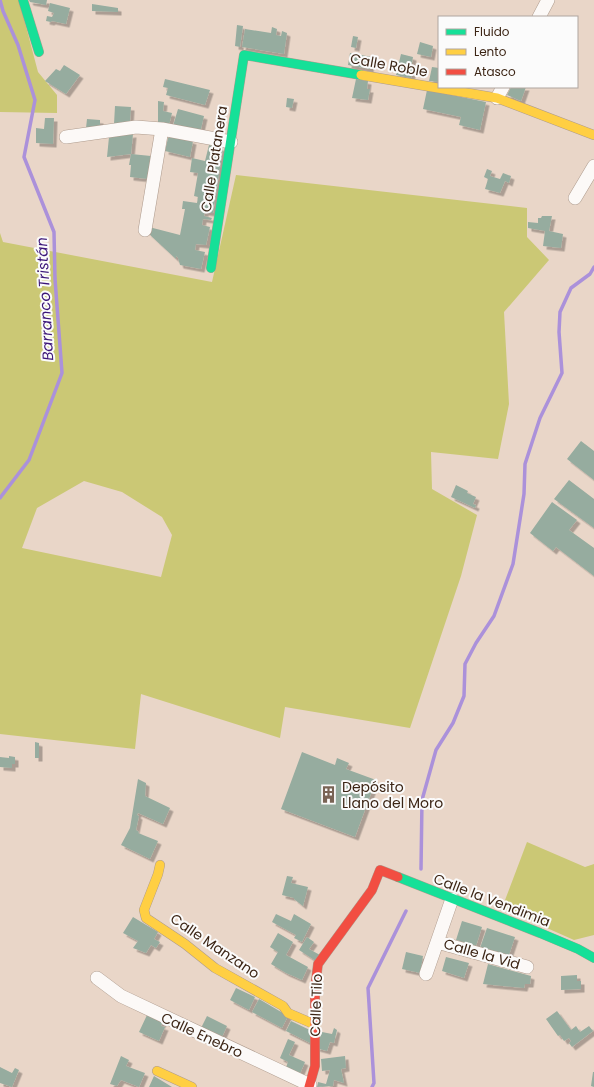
<svg xmlns="http://www.w3.org/2000/svg" width="594" height="1087" viewBox="0 0 594 1087" font-family="Poppins,sans-serif">
	<style>
		.green { fill: #cbc875; fill-rule: evenodd }
		.lines { fill: none; stroke-linecap: round; stroke-linejoin: round }
		.stream { stroke: #ab91da; stroke-width: 3.5 }
		.building { fill: #96ac9f; filter: url(#shadow) }
		.street-casing { stroke: #ae9b8d; stroke-width: 14 }
		.fast-casing { stroke: #ae9b8d; stroke-width: 10 }
		.slow-casing { stroke: #ae9b8d; stroke-width: 10 }
		.jam-casing { stroke: #ae9b8d; stroke-width: 10 }
		.street { stroke: #fcf9f7; stroke-width: 13 }
		.fast { stroke: #16e098; stroke-width: 9 }
		.slow { stroke: #ffcf43; stroke-width: 9 }
		.jam { stroke: #f24e42; stroke-width: 9 }
		.labels { text-anchor: middle; stroke-width: 4; stroke-linejoin: round; paint-order: stroke }
		.street-label { font-size: 14px; fill: #3c2515; stroke: #fbfbfb }
		.poi-label { font-size: 14px; fill: #3c2515; stroke: #fbfbfb; text-anchor: start }
		.water-label { font-size: 15px; font-style: italic; fill: #3c1679; stroke: #fbfbfb }
	</style>
	<defs>
		<filter id="shadow"><feDropShadow dx="3.5" dy="3.5" stdDeviation="0" flood-color="#0004"/></filter>
	</defs>
	<rect width="100%" height="100%" fill="#e9d6c8"/>
	<path class="green" d="M0,0H19L38,72L57,95V113L0,112Z
		M236,175L527,208V237L549,260L504,312L509,404L498,459L431,452L432,489L477,515L461,576L410,728L285,707L280,738L141,694L135,749L0,734V233L3,242L212,282ZM84,481L122,492L162,517L172,535L161,577L22,548L37,508Z
		M527,842L585,867L594,864V935L574,940L502,908Z"/>
	<g class="lines">
		<path class="stream" d="M0,498L29,460L62,373L55,279L54,232L24,157L35,100L18,45L3,11L0,0
			M421,869L422,800L436,750L453,723L464,696L465,664L476,643L494,616L513,564L524,494L525,464L540,418L562,373L559,332L560,312L571,288L590,274L594,267
			M372,1087L374,1083L368,988L406,911"/>
	</g>
	<path class="building" d="M29,0H47L46,5L30,2Z
		M50,3L70,8L66,24L52,21L51,22L46,21L47,16L52,17L54,13L48,11Z
		M92,4L118,8V12L92,11Z
		M237,25L243,26L240,47L235,46Z
		M272,27L277,29L276,35L281,36L282,31L287,33L284,54L242,47L245,29L271,33Z
		M353,36L358,37L356,48L351,47Z
		M420,42L433,46L431,57L417,54Z
		M350,53L372,57L370,69L348,65Z
		M401,54L413,57L411,68L413,69L411,78L396,75Z
		M64,65L80,75L66,94L45,81L56,69L60,71Z
		M432,67L439,68V82L429,81Z
		M165,79L210,90L205,105L166,95L168,88L163,87Z
		M356,79L368,81L367,89H370L368,100L352,98Z
		M511,87H526L521,101L507,95Z
		M427,90L486,102L480,130L459,125L461,117L423,109Z
		M287,98L294,99L292,108L286,107Z
		M158,101L164,102L163,111L172,113L169,125L158,122Z
		M115,106L131,107L130,122L114,124Z
		M178,109L204,116L200,133L173,126Z
		M45,118H54L53,144L36,143V128L44,129Z
		M87,119L100,120V126L86,128Z
		M133,134L131,154L151,156L148,179L130,177L131,165H129L131,154L107,157L109,137Z
		M172,135L193,141L190,157L165,151L168,138Z
		M209,145L223,148L213,213L205,212L204,216L212,218L211,220L203,219L202,225L210,227L206,245L196,244L195,250L205,252L201,269L180,265L178,258L176,256V259L148,233L149,227L180,235L185,209H182L183,201L197,203L198,197L194,196L198,173L190,172L192,158L205,161Z
		M487,169L492,171L490,176L500,179L503,173L511,176L509,183L505,181L500,193L485,189L488,179L484,177Z
		M542,216H552L549,231L563,234L561,248L543,246L545,231L528,228V222L538,223V218H541Z
		M581,441L594,451V480L567,459Z
		M569,480L594,499V528L554,499Z
		M456,485L468,491L467,493L476,497L473,504L476,505L475,508L451,497Z
		M552,502L577,520L569,530L594,548V576L556,547L553,551L530,533Z
		M35,742L39,743V758H35Z
		M302,752L335,765L337,758L349,763L346,769L376,780L355,837L281,809Z
		M9,756L15,757V764H12V768L0,767V757L9,758Z
		M138,779L146,783L145,796L170,808L163,824L138,813L137,815L139,816L136,830L139,832L138,833L158,841L150,859L121,845L130,828Z
		M287,876L293,877L291,883L308,887L303,906L294,899V898L282,895Z
		M276,914L291,921L294,914L311,924L302,942L294,938L296,935L272,922Z
		M133,917L158,932L154,939L160,942L156,948L151,945L146,953L133,948L138,941L123,933Z
		M462,921L482,927L476,946L456,940Z
		M487,928L515,937L509,955L495,951V952L480,948Z
		M278,933L293,942L286,955L308,967L302,980L286,973L271,964L278,952L270,947Z
		M307,937L314,942L309,949L320,955L316,961L299,950Z
		M406,952L423,956L420,973L402,969Z
		M446,957L469,963L464,978L442,971Z
		M488,964L531,976L530,984H525L524,988L483,984Z
		M577,975V981H581V989L561,990V976Z
		M236,988L255,997L249,1010L230,1000Z
		M259,999L288,1016L282,1028L252,1012Z
		M557,1011L571,1030L576,1026L580,1032L589,1026L593,1031L572,1047L569,1043L571,1041L569,1038L564,1041L560,1035L558,1036L546,1019Z
		M147,1015L163,1022L161,1026L165,1027L159,1041L139,1032Z
		M207,1016L227,1026L222,1037L199,1032Z
		M291,1021L312,1031L310,1043L286,1031Z
		M334,1028L337,1030L334,1043L330,1042L327,1051L316,1048L322,1032L332,1034Z
		M288,1039L295,1042L289,1055L305,1062L299,1076L285,1070L288,1062L280,1058Z
		M121,1056L129,1060L126,1066L145,1073L139,1087L121,1080L117,1086L110,1084Z
		M345,1056L346,1068L341,1069L344,1083L334,1080L333,1086L317,1087L318,1082L326,1084L330,1070L322,1071L321,1059Z
		M0,1067L12,1073L15,1068L19,1070L12,1087L0,1083Z
		M593,1072H594V1087L591,1086Z
		M154,1076L172,1087H149Z"/>
	<g class="lines">
		<defs>
			<path id="street" d="M539,17L548,0
				M497,98L503,87
				M66,137L136,127L162,129L231,142
				M575,198L594,166
				M145,230L162,129
				M437,942L527,967
				M426,974L452,899
				M97,978L121,996L310,1085"/>
			<path id="fast" d="M23,0L39,52
				M211,268L244,55L361,75
				M398,877L540,933L578,949L594,958"/>
			<path id="slow" d="M361,75L497,98L594,135
				M160,865L158,874L144,910L146,918L185,944L215,968L283,1006L288,1013L316,1025
				M157,1071L192,1087"/>
			<path id="jam" d="M309,1087L315,1066V988L318,964L372,890L380,870L398,877"/>
		</defs>
		<use href="#street" class="street-casing"/>
		<use href="#fast" class="fast-casing"/>
		<use href="#slow" class="slow-casing"/>
		<use href="#jam" class="jam-casing"/>
		<use href="#street" class="street"/>
		<use href="#fast" class="fast"/>
		<use href="#slow" class="slow"/>
		<use href="#jam" class="jam"/>
	</g>
	<defs>
		<symbol id="building-bare" viewBox="-9 -9 18 18"><path d="M-4-6H4V6H1V3H-1V6H-4ZM-2.5-4.3h1.7v1.8h-1.7ZM.8-4.3h1.7v1.8H.8ZM-2.5-1h1.7V.8h-1.7ZM.8-1h1.7V.8H.8Z" fill="#796354" stroke="#fbfbfb" stroke-width="2.5" paint-order="stroke"/></symbol>
	</defs>
	<g fill-rule="evenodd">
		<use href="#building-bare" x="316" y="782" width="25" height="25"/>
	</g>
	<g class="labels">
		<g class="street-label">
			<text transform="translate(389 65) rotate(10)" y="5">Calle Roble</text>
			<text transform="translate(214 159) rotate(-81)" y="5">Calle Platanera</text>
			<text transform="translate(492 900) rotate(21)" y="5">Calle la Vendimia</text>
			<text transform="translate(215 946) rotate(34)" y="5">Calle Manzano</text>
			<text transform="translate(482 954) rotate(16)" y="5">Calle la Vid</text>
			<text transform="translate(316 1005) rotate(-88)" y="5">Calle Tilo</text>
			<text transform="translate(202 1035) rotate(25)" y="5">Calle Enebro</text>
		</g>
		<g class="poi-label">
			<text x="342" y="792">Depósito<tspan x="342" dy="16">Llano del Moro</tspan></text>
		</g>
		<g class="water-label">
			<text transform="translate(45 299) rotate(-93)" y="5">Barranco Tristán</text>
		</g>
	</g>
	<rect x="438" y="16" width="140" height="72" fill="#fbfbfb" stroke="#afa59f"/>
	<rect x="446" y="29" width="20" height="6" fill="#16e098" stroke="#afa59f"/>
	<text x="474" y="36" font-size="12" fill="#3c2515">Fluido</text>
	<rect x="446" y="49" width="20" height="6" fill="#ffcf43" stroke="#afa59f"/>
	<text x="474" y="56" font-size="12" fill="#3c2515">Lento</text>
	<rect x="446" y="69" width="20" height="6" fill="#f24e42" stroke="#afa59f"/>
	<text x="474" y="76" font-size="12" fill="#3c2515">Atasco</text>
</svg>
